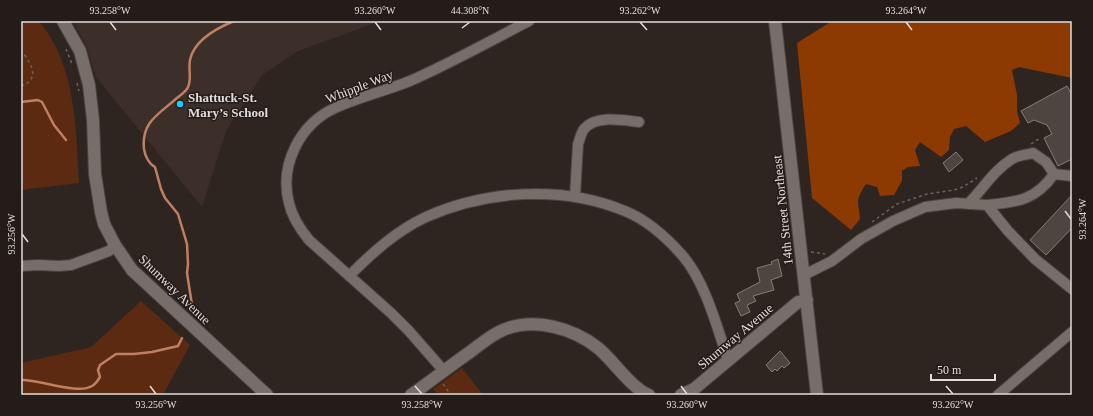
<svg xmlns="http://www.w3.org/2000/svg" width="1093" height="416" viewBox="0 0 1093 416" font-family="'Times New Roman',serif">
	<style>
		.built { fill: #3c2e28 }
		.green { fill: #5b2a11 }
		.forest { fill: #8c3902 }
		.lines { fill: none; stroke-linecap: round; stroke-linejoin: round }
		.stream { stroke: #be8061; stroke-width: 2.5 }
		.building { fill: #4e4540; stroke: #867c77 }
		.street-casing { stroke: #4b4441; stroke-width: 12 }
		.secondary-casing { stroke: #4b4441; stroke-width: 14 }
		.path { stroke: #6a625e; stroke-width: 1.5; stroke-dasharray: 3 3; stroke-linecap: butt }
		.street { stroke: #776d69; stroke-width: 10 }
		.secondary { stroke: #776d69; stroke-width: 12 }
		.ticks { fill: none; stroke: #e2dcda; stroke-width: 1.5 }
		.poi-dot { fill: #1fc9fd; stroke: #241c18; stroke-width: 1.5 }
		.labels { text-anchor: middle; stroke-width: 3; stroke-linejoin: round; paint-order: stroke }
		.street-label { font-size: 13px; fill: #e2dcda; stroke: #241c18 }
		.poi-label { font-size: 13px; font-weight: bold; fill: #e2dcda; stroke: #241c18; text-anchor: start }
		.neatline { fill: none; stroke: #e2dcda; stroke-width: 1.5 }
		.ticks-label { font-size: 10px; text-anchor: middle; fill: #e2dcda }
	</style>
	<rect width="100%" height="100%" fill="#2e2521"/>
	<path class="built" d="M73,21H381L298,51L262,75L226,131L202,207L96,77L87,48Z"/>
	<path class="green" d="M21,21H39C76,65 76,129 79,183L21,190Z
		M141,301L190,345L164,393L165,395H21V363L91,347Z
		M462,368L483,395H438L433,389Z"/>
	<path class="forest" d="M832,21H1072V78L1019,67L1012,70L1017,95V111L1020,123L1011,131L985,142L966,126L954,129L950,137L949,150L941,157L920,142L915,150L920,166L908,167L902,171V181L894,195L880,196L877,187L866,184C863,189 858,196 858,202C858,207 860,213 860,219L851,230L812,198L797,43Z"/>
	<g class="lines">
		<path class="stream" d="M21,102L38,100L42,102L54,125L66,140
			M196,312L192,305L187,273L188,264L187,244L178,214L165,198L161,189L155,167C149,164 145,156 144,149C141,122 159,114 177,98C180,95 186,92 188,87C192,79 188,69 190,60C194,40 217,28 234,21
			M21,380C38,379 78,395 92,386C96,384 98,380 100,377L98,370L100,365L116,354H134L152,352L178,346L182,338"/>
	</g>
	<path class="building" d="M1067,86L1072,95V159L1058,166L1044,138L1052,134L1047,125L1034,120L1028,123L1021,111Z
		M956,152L963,160L949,172L943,163Z
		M1072,195V228L1046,255L1030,240Z
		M778,259L782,276L771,280L774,290L753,296L756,301L747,305L750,312L741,316L735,303L740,301L737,294L760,282L757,268L772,264L771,262Z
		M780,351L790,363L784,368L782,366L777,371L775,369L772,372L766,365Z"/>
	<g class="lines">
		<defs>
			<path id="street" d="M575,196L578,144C580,139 581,133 584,129C596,115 623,120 639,122
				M968,204C983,189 994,170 1012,159C1018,155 1027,155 1033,153L1046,162L1054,174L1072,176
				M987,205C1018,202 1036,200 1054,174
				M21,266L38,265L59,266L71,265L109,251L115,245
				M804,275L832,261L861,239L893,221L925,207L956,203L987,205L1008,231L1035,259L1072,289
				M349,276C372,253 396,231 426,217C487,190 563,185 625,211C647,220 667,238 682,255C705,281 717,327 728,360
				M444,371L409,331L391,313L309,240C300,229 292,217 289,203C279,165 300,124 335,108C359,97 385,91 410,81C451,63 490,41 529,21
				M998,395L1072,332"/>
			<path id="secondary" d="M63,21L80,51L89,85L93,120L95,174L101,212L104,224L115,245L132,270L144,281L267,395
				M775,21L817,395
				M411,395C431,381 450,366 470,352C481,344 491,335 503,330C534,317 573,328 598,348C613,360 632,389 649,395
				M681,395L694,389L798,302L807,300"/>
		</defs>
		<use href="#street" class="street-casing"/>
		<use href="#secondary" class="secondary-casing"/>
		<path class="path" d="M66,49L72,64
			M21,50C30,62 42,79 21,86
			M77,83L79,91
			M1031,144L1040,138
			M872,222L897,204L927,194L954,190L963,187L977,178
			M811,252L825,254
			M443,384L451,395"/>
		<use href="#street" class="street"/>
		<use href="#secondary" class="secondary"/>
	</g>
	<path class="ticks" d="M110,22L116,30M375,22L381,30M640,22L647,30M906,22L912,30M462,28L470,22M1065,211L1071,219M22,234L28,242M150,386L156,394M415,386L422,394M681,386L687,394M946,386L953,394"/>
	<circle class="poi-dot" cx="180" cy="104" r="4"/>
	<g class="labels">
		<g class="street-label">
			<text transform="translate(359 86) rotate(-21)" y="5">Whipple Way</text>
			<text transform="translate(782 210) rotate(-96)" y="5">14th Street Northeast</text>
			<text transform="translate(175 289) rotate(44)" y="5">Shumway Avenue</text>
			<text transform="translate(735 336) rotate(-40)" y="5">Shumway Avenue</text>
		</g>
		<g class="poi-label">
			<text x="188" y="102">Shattuck-St.<tspan x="188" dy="15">Mary’s School</tspan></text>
		</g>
	</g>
	<rect width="1093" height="416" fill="none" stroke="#241c18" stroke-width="44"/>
	<path d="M931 374v6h64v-6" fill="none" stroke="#e2dcda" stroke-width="2"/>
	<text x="937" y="374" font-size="12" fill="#e2dcda" stroke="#241c18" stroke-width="3" paint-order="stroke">50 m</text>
	<rect x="22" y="22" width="1049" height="372" class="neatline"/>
	<g class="ticks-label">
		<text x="110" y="14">93.258°W</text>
		<text x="375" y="14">93.260°W</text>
		<text x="470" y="14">44.308°N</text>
		<text x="640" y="14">93.262°W</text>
		<text x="906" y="14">93.264°W</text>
		<text transform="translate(1082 219) rotate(-90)" y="4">93.264°W</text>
		<text transform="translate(11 234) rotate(-90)" y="4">93.256°W</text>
		<text x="156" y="408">93.256°W</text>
		<text x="422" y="408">93.258°W</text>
		<text x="687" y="408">93.260°W</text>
		<text x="953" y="408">93.262°W</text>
	</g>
</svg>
